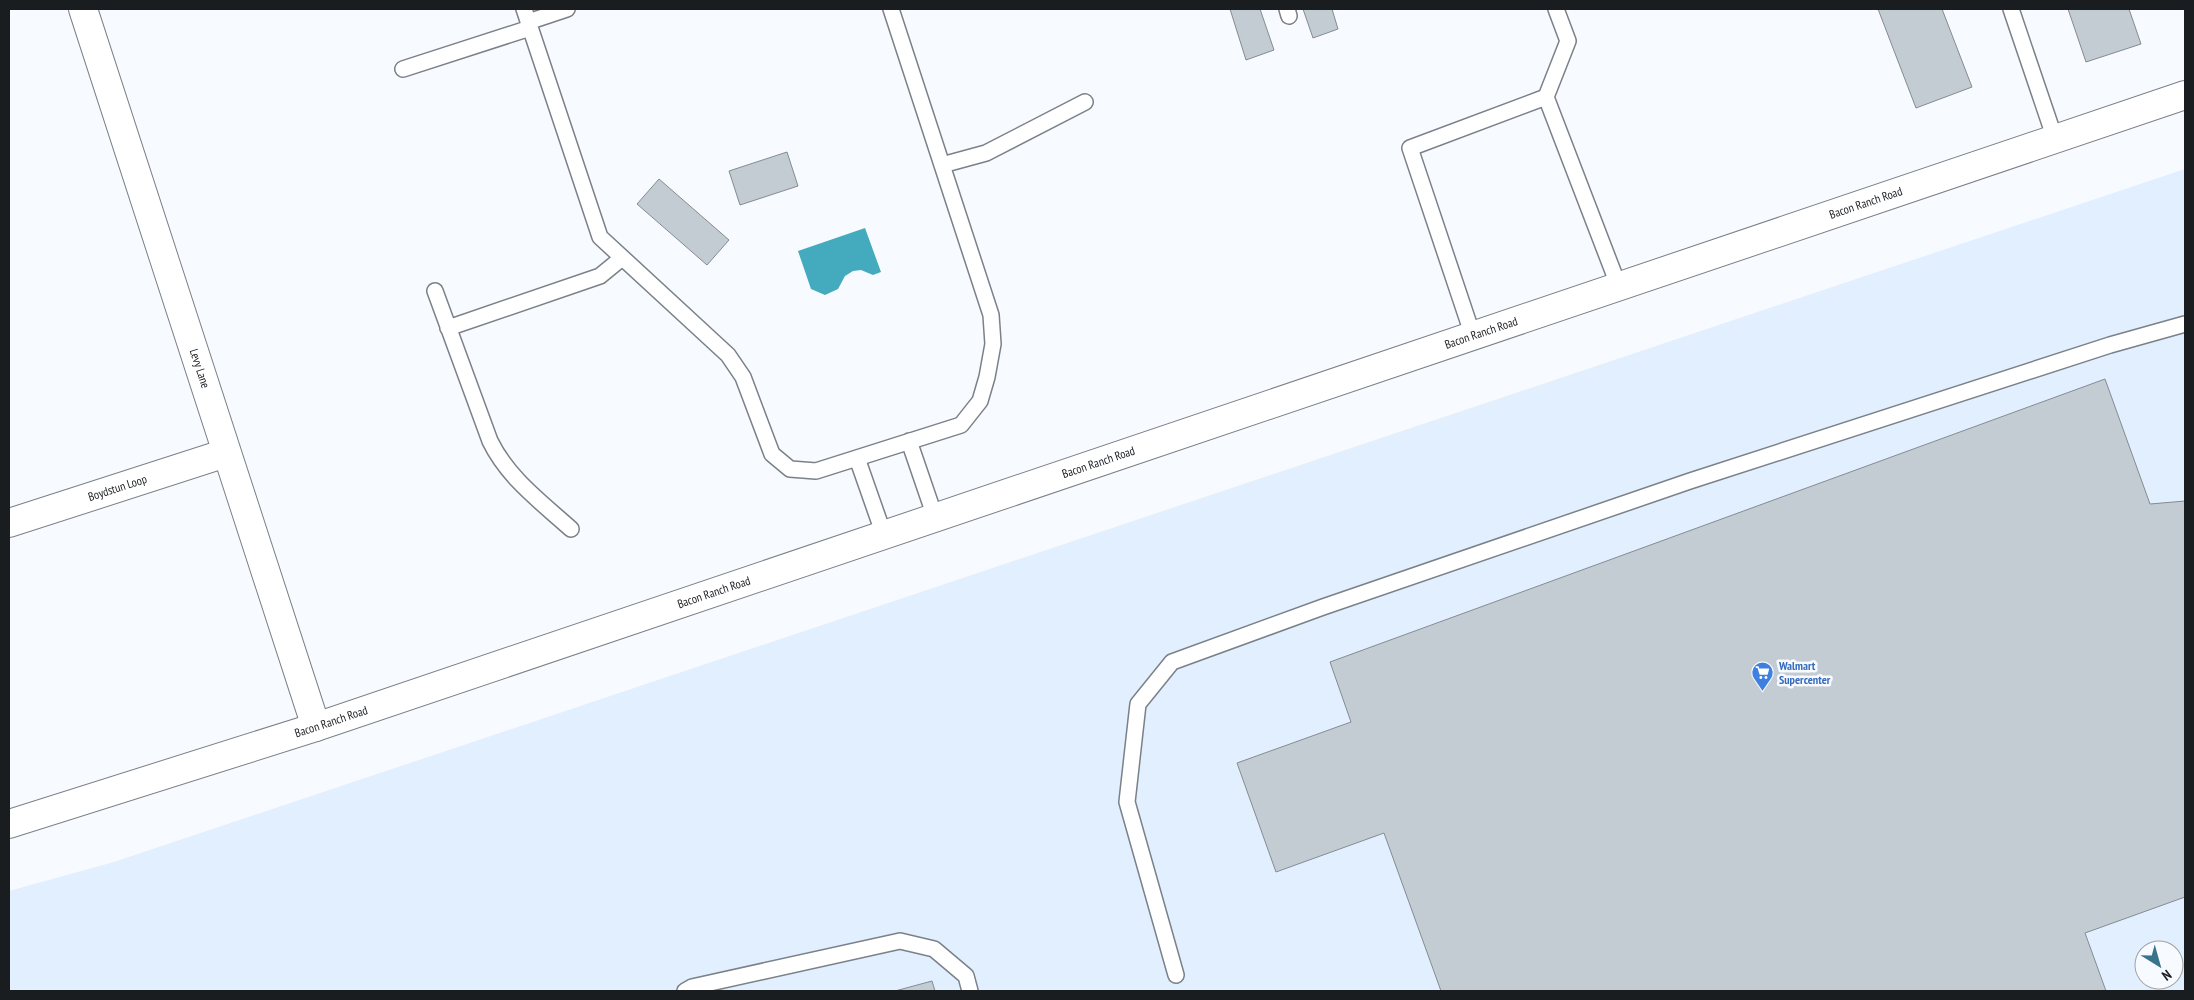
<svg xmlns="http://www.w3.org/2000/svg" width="2194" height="1000" viewBox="0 0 2194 1000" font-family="'PT Sans Narrow',sans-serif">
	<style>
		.built { fill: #e2effe; fill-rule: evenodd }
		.water { fill: #44aabe }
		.building { fill: #c3cbd3; stroke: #848b93 }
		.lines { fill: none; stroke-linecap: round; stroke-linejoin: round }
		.lane-casing { stroke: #7a8188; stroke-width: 18 }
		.street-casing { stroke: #7a8188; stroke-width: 30 }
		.lane { stroke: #fff; stroke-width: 15 }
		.street { stroke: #fff; stroke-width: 28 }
		.labels { text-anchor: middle; stroke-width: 5; stroke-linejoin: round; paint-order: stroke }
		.street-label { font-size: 12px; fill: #1a1d20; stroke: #f7fafe }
		.shop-label { font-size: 12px; font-weight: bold; fill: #366cbe; stroke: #f7fafe; text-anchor: start }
	</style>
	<rect width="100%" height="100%" fill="#f7fafe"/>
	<path class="built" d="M2185,169V991H9V891L114,862ZM2144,950H2174V980H2144Z"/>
	<path class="water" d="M865,228L881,272L873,275L861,270L853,271L845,276L838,289L825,295L811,289L798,251Z"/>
	<path class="building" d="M1230,9H1260L1274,50L1246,60Z
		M1303,9H1332L1338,29L1313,38Z
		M1878,9H1942L1972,87L1916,108Z
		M2068,9H2129L2141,44L2086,62Z
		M787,152L798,186L740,205L729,171Z
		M659,179L729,240L707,265L637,204Z
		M2105,379L2150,504L2185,501V897L2085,933L2106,991H1441L1384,833L1276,872L1237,763L1351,722L1330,662Z
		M932,981L935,991H895Z"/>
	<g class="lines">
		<defs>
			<path id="lane" d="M524,9L600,237L728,355L743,377L772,454L790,469L816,471L961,425L980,401L987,377L993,344L991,315L891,9
				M1287,9L1289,16
				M2011,9L2055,139
				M528,22L567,9
				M403,69L530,28
				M1546,97L1568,41L1556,9
				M942,165L986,153L1085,102
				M435,291L490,441C508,478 541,502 571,529
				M448,328L600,276L622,258
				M1473,336L1410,148L1546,97L1619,287
				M909,441L935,517
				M857,458L884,535
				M1176,975L1127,802L1138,704L1172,662L1323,607L1690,481L2110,345L2185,324
				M685,991L692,987L900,941L934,949L966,976L970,991"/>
			<g id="street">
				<path id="s1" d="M83,9L316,727"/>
				<path id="s2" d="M9,523L226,453"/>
				<path id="s3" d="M9,824L316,727L2185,95"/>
			</g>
		</defs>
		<use href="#lane" class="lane-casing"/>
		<use href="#street" class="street-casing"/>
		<use href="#lane" class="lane"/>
		<use href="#street" class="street"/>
	</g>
	<defs>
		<symbol id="supermarket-pin" viewBox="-11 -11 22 30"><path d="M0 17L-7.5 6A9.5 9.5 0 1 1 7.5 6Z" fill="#3f7fe0" stroke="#f7fafe"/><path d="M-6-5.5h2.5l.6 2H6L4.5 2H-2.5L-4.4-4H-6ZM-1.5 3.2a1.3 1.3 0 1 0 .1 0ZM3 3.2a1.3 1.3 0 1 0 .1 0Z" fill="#fff"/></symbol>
	</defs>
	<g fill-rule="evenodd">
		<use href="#supermarket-pin" x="1750" y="660" width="25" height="34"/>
	</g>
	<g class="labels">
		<g class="street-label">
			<text dy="4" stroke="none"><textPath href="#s3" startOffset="1958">Bacon Ranch Road</textPath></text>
			<text dy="4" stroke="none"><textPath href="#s3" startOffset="1552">Bacon Ranch Road</textPath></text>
			<text dy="4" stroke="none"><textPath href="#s1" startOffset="378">Levy Lane</textPath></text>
			<text dy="4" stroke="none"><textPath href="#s3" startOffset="1148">Bacon Ranch Road</textPath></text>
			<text dy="4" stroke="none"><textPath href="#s2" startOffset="114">Boydstun Loop</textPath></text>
			<text dy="4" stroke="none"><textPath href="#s3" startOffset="742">Bacon Ranch Road</textPath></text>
			<text dy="4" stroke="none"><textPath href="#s3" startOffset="338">Bacon Ranch Road</textPath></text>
		</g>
		<g class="shop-label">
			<text x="1779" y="670">Walmart<tspan x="1779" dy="14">Supercenter</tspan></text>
		</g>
	</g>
	<rect width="2194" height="1000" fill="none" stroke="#1a1d20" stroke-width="20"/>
	<g transform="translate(2159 965) rotate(143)"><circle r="24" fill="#f7fafe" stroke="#9fa2a5"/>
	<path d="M0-4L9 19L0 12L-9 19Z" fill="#38758c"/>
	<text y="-8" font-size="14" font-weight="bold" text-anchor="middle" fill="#1a1d20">N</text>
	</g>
</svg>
